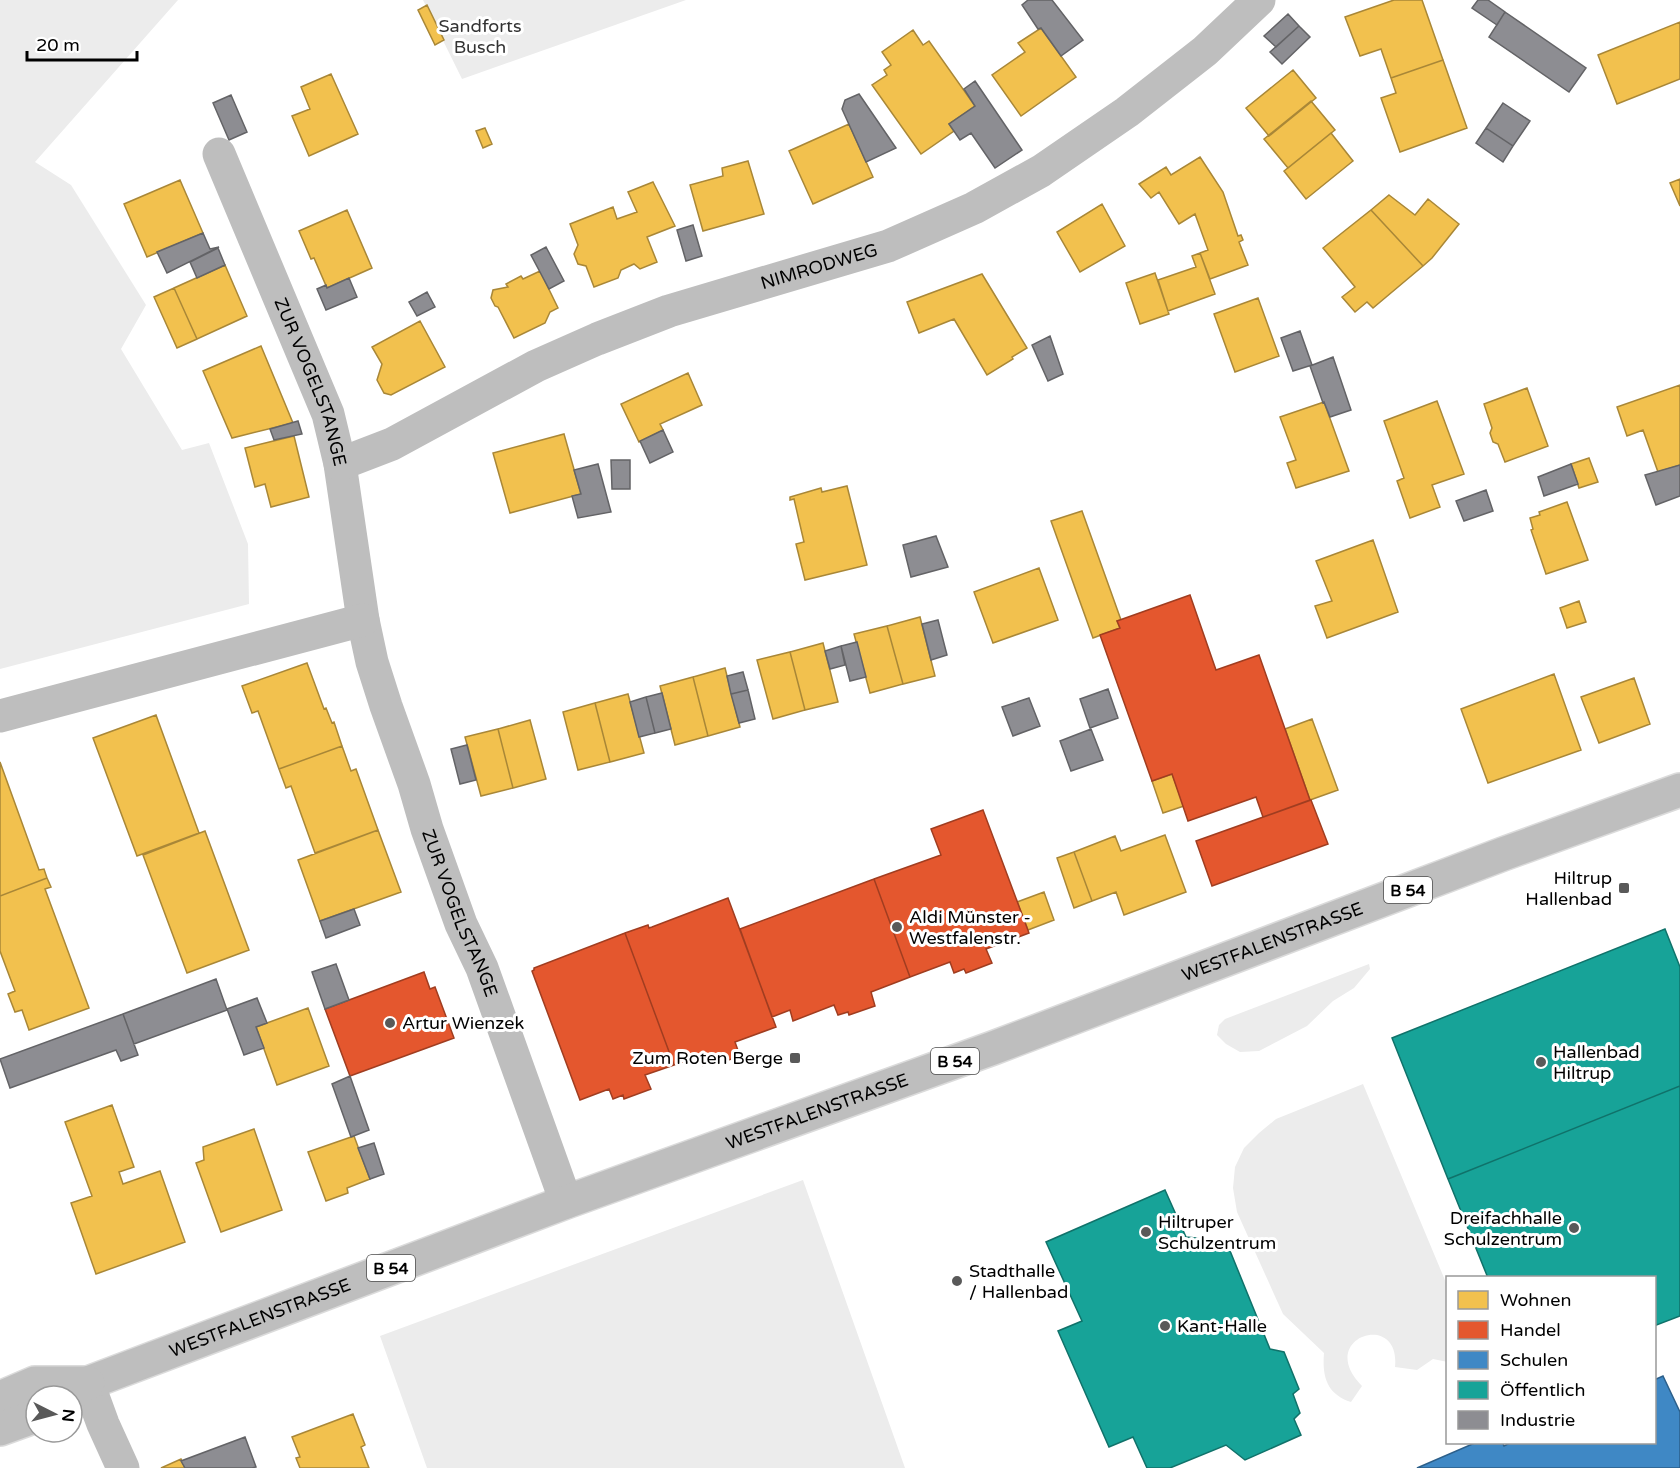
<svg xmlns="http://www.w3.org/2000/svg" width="1680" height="1468" viewBox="0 0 1680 1468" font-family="'Varela Round',sans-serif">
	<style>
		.green { fill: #ececec }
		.homes { fill: #f2c14e; stroke: #a98737; stroke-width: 1.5 }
		.shops { fill: #e4572e; stroke: #a03d20; stroke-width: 1.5 }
		.schools { fill: #3f88c5; stroke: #2c5f8a; stroke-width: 1.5 }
		.public { fill: #17a398; stroke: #10726a; stroke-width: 1.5 }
		.industry { fill: #8d8d92; stroke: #636366; stroke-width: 1.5 }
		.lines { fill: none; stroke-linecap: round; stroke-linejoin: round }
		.major-casing { stroke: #dbdbdb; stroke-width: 36 }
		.minor { stroke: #bebebe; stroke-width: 33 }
		.major { stroke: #bebebe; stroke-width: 33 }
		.poi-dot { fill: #595959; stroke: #fff; stroke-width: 2 }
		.labels { text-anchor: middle; stroke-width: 6; stroke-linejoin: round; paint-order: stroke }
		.shield { fill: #fff; stroke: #4c4c4c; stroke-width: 1.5 }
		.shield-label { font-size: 16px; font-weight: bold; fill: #000 }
		.park-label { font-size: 18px; fill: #333; stroke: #fff }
		.street-label { font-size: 18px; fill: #000; stroke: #fff }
		.poi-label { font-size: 18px; fill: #000; stroke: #fff; text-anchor: start }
	</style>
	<rect width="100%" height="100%" fill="#fff"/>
	<path class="green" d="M0,0H178L35,162L71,185L146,305L121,349L182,450L209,443L248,544L249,604L0,669Z
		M423,0H686L462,79Z
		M1369,964L1370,969L1354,988L1333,1001L1307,1026L1259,1051L1240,1052L1226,1044L1217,1035L1219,1025L1225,1019Z
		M1363,1084L1447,1285L1448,1362L1433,1359L1417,1370L1395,1367C1401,1309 1314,1338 1362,1386L1351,1402C1327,1394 1322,1377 1324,1353L1283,1314L1237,1212L1233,1188L1235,1167L1244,1148L1259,1133L1276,1119Z
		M803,1180L905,1468H427L380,1336Z"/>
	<path class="homes" d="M1394,0H1422L1443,60L1391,78L1381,49L1360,56L1345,17Z
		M427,5L444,40L435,45L418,10Z
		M1680,22V79L1617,104L1598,55Z
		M1041,28L1076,77L1021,116L992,75L1025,52L1018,43Z
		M913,30L923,45L929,41L975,106L949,124L954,131L921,154L872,85L887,75L884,70L891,65L882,52Z
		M1443,60L1467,128L1400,152L1381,98L1396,93L1391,78Z
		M1293,70L1316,98L1269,136L1246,108Z
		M331,74L358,134L309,156L292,116L310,109L301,87Z
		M1311,101L1335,130L1288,168L1264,139Z
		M849,124L873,177L813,204L789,151Z
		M485,128L492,144L483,148L476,131Z
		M1331,133L1353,161L1306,199L1284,171Z
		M1200,157L1223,192L1238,236L1241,235L1243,240L1239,242L1248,265L1210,279L1200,253L1208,250L1195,214L1179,224L1159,192L1151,198L1139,184L1166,167L1171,175Z
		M748,161L764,214L703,231L690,185L723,176L722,168Z
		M1680,179V206L1670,183Z
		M180,180L203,233L147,257L124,204Z
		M653,182L675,226L647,237L657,262L640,269L634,264L621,270L618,278L594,287L586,266L578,264L574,254L578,245L570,224L613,207L617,219L637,212L628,192Z
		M1389,195L1415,215L1428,199L1459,224L1432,258L1423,266L1371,210Z
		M1102,204L1125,246L1080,272L1057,232Z
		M347,210L372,268L327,288L314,258L311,259L299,231Z
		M1371,210L1423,266L1373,308L1367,302L1355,312L1342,297L1355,287L1323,248Z
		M1200,253L1215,294L1168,311L1158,280L1196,267L1192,256Z
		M225,265L247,316L197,339L174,288Z
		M540,271L558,308L550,312L545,323L514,338L498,307L495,306L491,298L493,290L508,287L506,284L521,276L523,279Z
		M1155,273L1169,314L1140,324L1126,283Z
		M982,274L1027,348L1012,357L1013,359L987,375L954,319L919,333L907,302Z
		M174,288L197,339L177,348L154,297Z
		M1258,298L1279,356L1235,372L1214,314Z
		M420,321L445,367L391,395L384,393L377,380L382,364L372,347Z
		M261,346L293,423L232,438L203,371Z
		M688,373L702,405L660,424L663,430L639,442L621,404Z
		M1680,385V465L1658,472L1643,430L1627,436L1617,407Z
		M1527,388L1548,446L1505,462L1498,444L1493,442L1490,433L1492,428L1484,404Z
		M1437,401L1464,474L1432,485L1440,507L1410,518L1397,481L1404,478L1384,421Z
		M1324,402L1349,471L1296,488L1287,463L1296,460L1280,417Z
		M564,434L581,494L510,513L493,453Z
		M294,436L309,497L271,507L265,484L255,487L245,448Z
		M1589,458L1598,482L1579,488L1571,464Z
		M847,486L867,565L805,580L796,544L804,542L794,499L790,500V497L821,488L822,492Z
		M1567,502L1588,560L1546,574L1531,530L1533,529L1530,518L1540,515L1539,512Z
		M1082,511L1121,620L1117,621L1120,628L1093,638L1051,521Z
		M1373,540L1398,612L1327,638L1315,606L1332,601L1316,561Z
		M1039,568L1058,620L993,643L974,592Z
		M1579,601L1586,622L1567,628L1560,608Z
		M920,617L935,676L903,684L887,626Z
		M887,626L903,684L870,693L854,634Z
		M823,643L838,702L805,710L790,652Z
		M790,652L805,710L773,719L757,660Z
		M307,663L324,709L326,708L332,723L334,722L342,746L279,769L258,711L252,713L242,686Z
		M725,668L740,727L708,736L693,677Z
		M1554,674L1581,750L1488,783L1461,709Z
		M693,677L708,736L675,745L660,686Z
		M1634,678L1650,724L1599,743L1581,697Z
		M628,694L644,753L610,762L595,703Z
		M595,703L610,762L578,770L563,712Z
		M156,715L199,833L137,856L93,738Z
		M1312,719L1338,790L1310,800L1285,729Z
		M530,720L546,779L513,788L498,729Z
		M498,729L513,788L481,796L465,737Z
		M342,746L351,771L356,769L378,830L315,853L291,786L286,788L279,769Z
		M0,762L39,870L44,869L47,878L0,896Z
		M1172,774L1184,806L1163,813L1152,781Z
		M378,830L401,892L320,921L298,860Z
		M205,831L249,950L187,973L143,855Z
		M1165,835L1186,892L1124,915L1116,892L1092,901L1074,852L1115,836L1121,851Z
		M1074,852L1092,901L1074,908L1057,858Z
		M47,878L51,887L45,889L89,1008L29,1030L22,1010L15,1012L8,994L15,991L0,951V896Z
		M1044,892L1054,920L1028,930L1017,902Z
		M308,1008L329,1066L277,1085L256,1027Z
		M112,1105L134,1167L119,1172L123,1184L160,1171L185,1242L96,1274L71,1203L92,1196L65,1122Z
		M254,1129L282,1210L221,1232L196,1163L204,1160L203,1147Z
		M354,1136L370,1179L347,1188L348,1193L326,1201L308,1152Z
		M353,1414L365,1445L361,1447L369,1468H300L296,1458L300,1457L292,1437Z
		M181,1459L185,1468H161Z"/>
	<path class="shops" d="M1190,595L1216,670L1259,655L1310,800L1263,817L1256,797L1188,821L1172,774L1152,781L1100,635L1120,628L1117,621Z
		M1311,800L1328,844L1212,886L1196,841Z
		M983,810L1029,933L986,949L992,963L966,973L964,969L954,973L950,962L910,977L874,879L941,855L931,829Z
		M874,879L910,977L871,992L875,1006L849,1015L848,1012L838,1015L834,1005L793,1021L790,1010L772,1017L740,929Z
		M728,898L776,1027L735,1042L740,1056L714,1065L713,1062L703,1066L699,1056L674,1065L625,933L648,925L649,928L652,927Z
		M625,933L674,1065L645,1075L651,1089L624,1099L623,1095L613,1099L609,1089L580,1100L532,971L534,970V968Z
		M424,972L430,989L435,987L454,1038L350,1076L325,1009Z"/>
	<path class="schools" d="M1663,1376L1680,1412V1468H1417L1477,1442H1502L1504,1446L1512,1442H1654V1380Z"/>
	<path class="public" d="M1665,929L1680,967V1086L1448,1179L1392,1038Z
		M1680,1086V1316L1654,1326V1278H1488L1448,1179Z
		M1165,1190L1186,1237L1226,1241L1270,1349L1284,1352L1299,1389L1293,1394L1300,1413L1294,1419L1301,1435L1245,1460L1226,1445L1170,1468H1147L1133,1437L1109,1447L1058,1331L1082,1321L1046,1242Z"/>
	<path class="industry" d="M1028,0H1052L1083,40L1061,56L1041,28L1038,29L1022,5Z
		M1478,0H1488L1505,12L1497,25L1472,8Z
		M1505,12L1586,68L1569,92L1489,37Z
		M1288,14L1299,26L1276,47L1264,36Z
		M1299,26L1310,37L1282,64L1270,52Z
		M975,81L1022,150L995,168L971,133L960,140L949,124L975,106L964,89Z
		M859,94L896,148L866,162L842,109L845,100Z
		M231,95L247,132L229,140L213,103Z
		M1503,103L1530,121L1513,146L1486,128Z
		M1486,128L1513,146L1503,162L1476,143Z
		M693,225L702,256L686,261L677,230Z
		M203,233L210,249L219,247L167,273L157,252Z
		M546,247L564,281L549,289L531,255Z
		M218,248L225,265L197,278L190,262Z
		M349,278L357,297L326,310L317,289L326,285L327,288Z
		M427,292L435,307L417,316L409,302Z
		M1300,331L1312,365L1293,371L1281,338Z
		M1050,336L1063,374L1048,381L1032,345Z
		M1333,357L1351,410L1330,417L1324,402L1323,403L1310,366Z
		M298,421L302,434L274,440L270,429Z
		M663,430L673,452L650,463L640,441Z
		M611,460H630V489H612Z
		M598,464L611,512L578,518L572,496L581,494L574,470Z
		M1571,464L1578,484L1544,496L1538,477Z
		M1680,465V496L1656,505L1645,475Z
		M1486,490L1493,511L1464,521L1456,501Z
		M936,536L948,567L911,577L903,545Z
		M938,620L947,655L931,660L922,624Z
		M857,642L866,677L850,681L841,646Z
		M841,646L845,665L830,669L825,651Z
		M743,672L748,690L731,694L727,676Z
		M1108,689L1118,718L1090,728L1080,699Z
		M748,690L755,719L739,723L731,694Z
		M662,693L671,729L655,733L646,697Z
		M646,697L655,733L639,737L630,702Z
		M1029,698L1040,726L1013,736L1002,707Z
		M1091,729L1103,760L1071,771L1060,741Z
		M467,745L476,780L460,784L451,749Z
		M354,909L360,925L326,938L320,921Z
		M336,964L349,1000L325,1009L312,972Z
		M216,979L227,1010L134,1044L123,1014Z
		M257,998L267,1023L256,1027L264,1048L244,1055L227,1009Z
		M123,1014L138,1055L121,1061L116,1050L10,1088L0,1059Z
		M350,1076L369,1130L351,1137L332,1084Z
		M374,1143L384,1174L370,1179L358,1148Z
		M245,1437L256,1467L252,1468H185L181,1461Z"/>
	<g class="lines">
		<defs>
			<g id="major">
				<path id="s3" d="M69,1396L88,1383L566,1202L993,1048L1503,854L1680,790"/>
				<path d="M0,1398L35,1383H88"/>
				<path d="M0,1429L36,1416"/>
			</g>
		</defs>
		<use href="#major" class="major-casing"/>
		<g class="minor">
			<path id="s1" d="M219,154L328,414L340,464L363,620L372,662L386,706L414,784L427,829L461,924L482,968L566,1202"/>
			<path id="s2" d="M340,464L392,444L536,366L597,339L669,311L888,246L974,208L1041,171L1127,112L1205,51L1259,0"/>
			<path d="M0,716L363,620"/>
			<path d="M88,1383L103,1424L123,1468"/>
		</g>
		<use href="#major" class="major"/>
	</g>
	<g class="poi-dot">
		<rect x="1618" y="882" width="12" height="12" rx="3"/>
		<circle cx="897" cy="927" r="6"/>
		<circle cx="390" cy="1023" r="6"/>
		<rect x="789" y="1052" width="12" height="12" rx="3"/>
		<circle cx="1541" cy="1062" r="6"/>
		<circle cx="1574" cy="1228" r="6"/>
		<circle cx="1146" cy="1232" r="6"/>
		<circle cx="957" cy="1281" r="6"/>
		<circle cx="1165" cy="1326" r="6"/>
	</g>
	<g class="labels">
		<g class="shield">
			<rect x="1384" y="877" width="48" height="26" rx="4.5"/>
			<rect x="931" y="1048" width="48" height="26" rx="4.5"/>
			<rect x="367" y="1255" width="48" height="26" rx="4.5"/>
		</g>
		<g class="shield-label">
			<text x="1408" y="896">B 54</text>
			<text x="955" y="1067">B 54</text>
			<text x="391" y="1274">B 54</text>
		</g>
		<g class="park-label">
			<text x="480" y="32">Sandforts<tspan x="480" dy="21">Busch</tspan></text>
		</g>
		<g class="street-label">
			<text dy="6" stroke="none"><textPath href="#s2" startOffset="520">NIMRODWEG</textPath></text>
			<text dy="6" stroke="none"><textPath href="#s1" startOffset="246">ZUR VOGELSTANGE</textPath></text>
			<text dy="6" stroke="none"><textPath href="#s1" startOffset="800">ZUR VOGELSTANGE</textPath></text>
			<text dy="6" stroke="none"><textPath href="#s3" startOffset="1287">WESTFALENSTRASSE</textPath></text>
			<text dy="6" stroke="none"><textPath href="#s3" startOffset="801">WESTFALENSTRASSE</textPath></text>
			<text dy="6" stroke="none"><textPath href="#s3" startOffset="207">WESTFALENSTRASSE</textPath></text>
		</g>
		<g class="poi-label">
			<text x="1612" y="884" text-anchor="end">Hiltrup<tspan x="1612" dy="21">Hallenbad</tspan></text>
			<text x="909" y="923">Aldi Münster -<tspan x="909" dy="21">Westfalenstr.</tspan></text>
			<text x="402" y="1029">Artur Wienzek</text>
			<text x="1553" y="1058">Hallenbad<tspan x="1553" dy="21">Hiltrup</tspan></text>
			<text x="783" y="1064" text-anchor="end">Zum Roten Berge</text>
			<text x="1562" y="1224" text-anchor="end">Dreifachhalle<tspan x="1562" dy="21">Schulzentrum</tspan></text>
			<text x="1158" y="1228">Hiltruper<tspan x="1158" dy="21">Schulzentrum</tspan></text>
			<text x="969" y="1277">Stadthalle<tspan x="969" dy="21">/ Hallenbad</tspan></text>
			<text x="1177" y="1332">Kant-Halle</text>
		</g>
	</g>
	<rect x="1446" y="1276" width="210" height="168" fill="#ffffff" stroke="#999999" stroke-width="1.5"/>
	<rect x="1458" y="1291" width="30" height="18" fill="#f2c14e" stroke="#999999" stroke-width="1.5"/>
	<text x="1500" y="1306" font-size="18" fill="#000000">Wohnen</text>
	<rect x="1458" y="1321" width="30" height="18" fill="#e4572e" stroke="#999999" stroke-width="1.5"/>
	<text x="1500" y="1336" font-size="18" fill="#000000">Handel</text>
	<rect x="1458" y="1351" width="30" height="18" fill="#3f88c5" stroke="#999999" stroke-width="1.5"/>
	<text x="1500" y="1366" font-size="18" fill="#000000">Schulen</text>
	<rect x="1458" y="1381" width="30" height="18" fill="#17a398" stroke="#999999" stroke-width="1.5"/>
	<text x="1500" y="1396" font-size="18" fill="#000000">Öffentlich</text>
	<rect x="1458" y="1411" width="30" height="18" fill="#8d8d92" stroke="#999999" stroke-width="1.5"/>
	<text x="1500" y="1426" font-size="18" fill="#000000">Industrie</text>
	<g transform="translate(54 1414) rotate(96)"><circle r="28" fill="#ffffff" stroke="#999999" stroke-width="1.5"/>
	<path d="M0-4.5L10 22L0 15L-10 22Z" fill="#595959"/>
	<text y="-9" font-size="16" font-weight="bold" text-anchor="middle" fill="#000000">N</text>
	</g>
	<path d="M27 51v9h110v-9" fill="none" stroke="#000000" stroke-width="3"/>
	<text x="36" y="51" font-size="18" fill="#000000" stroke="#ffffff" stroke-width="4.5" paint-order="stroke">20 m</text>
</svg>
